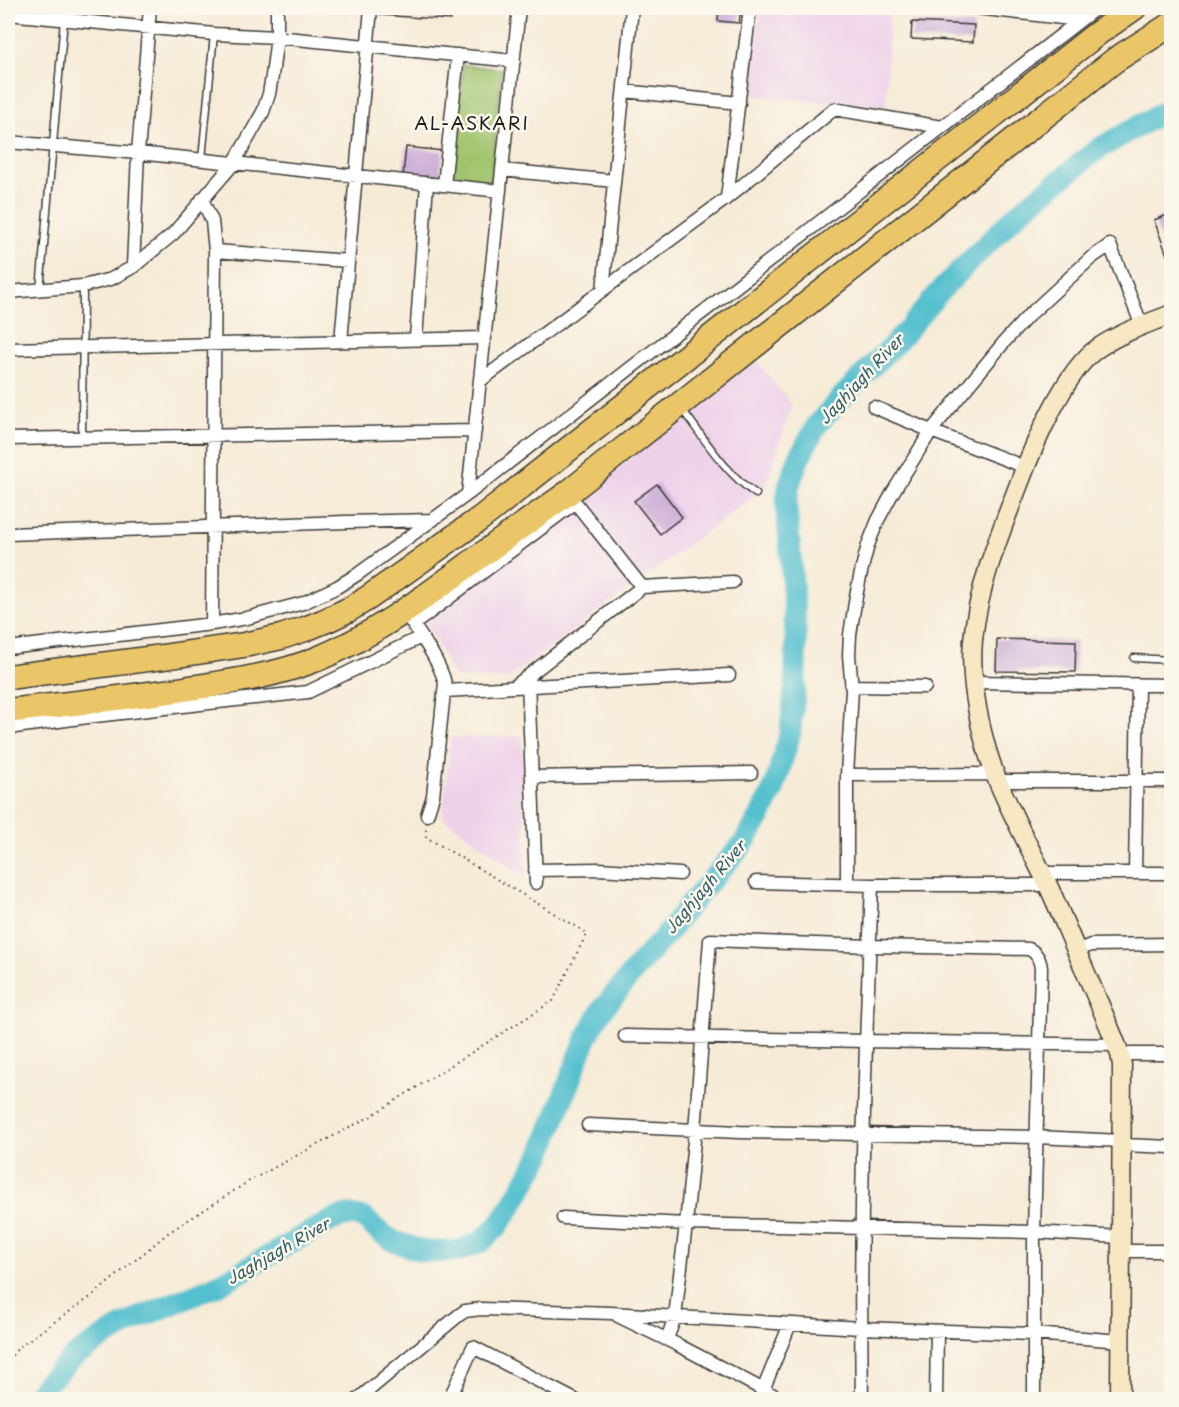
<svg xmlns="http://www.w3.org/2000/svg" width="1179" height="1407" viewBox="0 0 1179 1407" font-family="'Playpen Sans',sans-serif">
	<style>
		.built { fill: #edd1e9 }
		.green { fill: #a0c46e; stroke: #5e7045; stroke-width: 1.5 }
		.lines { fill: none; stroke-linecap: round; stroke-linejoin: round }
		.river { stroke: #53bfcf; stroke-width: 22 }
		.building { fill: #cfb2d9 }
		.lane-casing { stroke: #3d3b38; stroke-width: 9 }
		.street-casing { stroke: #3d3b38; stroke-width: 15 }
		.secondary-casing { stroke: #3d3b38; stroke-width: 21 }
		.highway-casing { stroke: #3d3b38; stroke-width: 27 }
		.path { stroke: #3d3b38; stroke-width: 2; stroke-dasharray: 1.5 4.5; stroke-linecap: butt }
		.lane { stroke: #fff; stroke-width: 6 }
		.street { stroke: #fff; stroke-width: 12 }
		.secondary { stroke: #f7e8c3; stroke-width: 18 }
		.highway { stroke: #ebc669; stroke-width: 24 }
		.labels { text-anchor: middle; stroke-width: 5; stroke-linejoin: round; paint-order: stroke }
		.water-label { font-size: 16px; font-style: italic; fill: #325d64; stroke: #fbf7ec }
		.quarter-label { font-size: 18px; letter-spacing: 1.5px; fill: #1c1c1c; stroke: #fbf7ec }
	</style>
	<rect width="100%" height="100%" fill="#fbf7ec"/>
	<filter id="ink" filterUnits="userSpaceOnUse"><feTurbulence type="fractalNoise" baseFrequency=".0167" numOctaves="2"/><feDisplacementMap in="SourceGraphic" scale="12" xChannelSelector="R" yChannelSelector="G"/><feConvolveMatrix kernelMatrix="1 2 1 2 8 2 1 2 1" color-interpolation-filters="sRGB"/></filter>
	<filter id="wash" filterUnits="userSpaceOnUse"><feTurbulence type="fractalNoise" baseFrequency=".008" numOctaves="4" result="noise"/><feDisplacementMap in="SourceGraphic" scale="24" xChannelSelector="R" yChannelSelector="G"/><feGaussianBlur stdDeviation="1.35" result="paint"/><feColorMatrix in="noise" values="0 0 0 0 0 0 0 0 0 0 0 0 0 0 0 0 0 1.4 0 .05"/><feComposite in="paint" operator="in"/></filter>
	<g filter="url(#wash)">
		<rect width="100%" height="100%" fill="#f6ebd7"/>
		<path class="built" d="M759,8H844L889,13L886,108L749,95Z
			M755,359L792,405L765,488L507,679L455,678L425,622Z
			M522,736L526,877L442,817L451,738Z"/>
		<path class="green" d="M463,65L502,69L491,185L452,181Z"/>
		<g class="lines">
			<path class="river" d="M33,1400L44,1385L75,1356L107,1335L141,1317L220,1284L315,1229L335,1219L348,1215L364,1218L378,1231L393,1241L422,1251L440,1252L461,1250L481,1242L497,1227L511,1207L541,1155L579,1056L589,1033L602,1010L643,960L667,934L686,909L743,844L760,817L774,788L790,734L795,688L796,641L790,547L786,504L789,485L799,458L817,425L840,399L904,334L942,289L1016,215L1098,149L1172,107"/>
		</g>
		<g id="blocks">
			<path class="building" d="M382,8H451L450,20L381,15Z
				M719,8H741L739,23L718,21Z
				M912,22L974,25L973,42L911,39Z
				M406,147L443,151L440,179L403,175Z
				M1172,213V266H1171L1154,220Z
				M657,484L682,517L660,534L634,501Z
				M997,639L1076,641L1075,672L996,671Z"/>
		</g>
	</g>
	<g filter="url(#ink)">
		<use href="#blocks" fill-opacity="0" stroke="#3d3b38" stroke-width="1.5"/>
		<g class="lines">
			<defs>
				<path id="lane" d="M202,159L214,34
					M40,290L64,20
					M681,408C704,438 725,473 756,494
					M82,438L83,286
					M1134,658L1172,660"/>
				<path id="street" d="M977,8L1079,20
					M8,14L214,34L277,37L514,61
					M624,91L739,103
					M8,142L138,153L500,191
					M502,170L614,181
					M444,185L458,55
					M727,198L750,8
					M202,199L212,221L215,251L212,624
					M215,251L348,261
					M133,267L138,153L150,8
					M603,290L632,8
					M8,292L83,286L111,279L133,267L173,234L234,163L263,112L269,94L272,76L277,37V8
					M416,339L427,183
					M341,341L371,8
					M8,349L485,338
					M480,381L727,198L834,109L942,127
					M874,407L931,431L1025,467
					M8,439L475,431
					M468,494L519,8
					M571,497L642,587
					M8,534L346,522L433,520
					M404,611C418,633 438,657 445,683L433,796L427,815
					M413,625L572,505
					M8,648L212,624L247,618L303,603L337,587L358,574L468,494L1096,8
					M528,680L536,883
					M973,682L1172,685
					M851,686L925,687
					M514,687L642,587L733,582
					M445,691L729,675
					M8,728L95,716L308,692L421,637
					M847,775L995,774
					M532,777L751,773
					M998,781H1172
					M535,870L599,869L680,874
					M1042,873H1172
					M1135,873L1138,685
					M756,882L872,885H1047
					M847,884V775L852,690L849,655L850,635L856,596L862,568L868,545L878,520L893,492L931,431L1005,341L1028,316L1091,258L1110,245L1142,326
					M1076,951L1091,945L1172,944
					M625,1036L865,1041L1117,1045
					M1120,1054H1172
					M588,1125L739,1132L1037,1137L1122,1141
					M1122,1145L1172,1147
					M563,1218L686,1224L1034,1232L1121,1237
					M1121,1251H1172
					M618,1316L676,1344L783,1400
					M667,1339L675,1317L686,1224L695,1130L710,940L870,946L1029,949C1037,953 1040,959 1041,968L1034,1232V1400
					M357,1400L459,1315L465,1311L481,1309L611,1313L861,1328L1034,1334L1121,1341
					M449,1400L473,1347L575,1400
					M759,1400L790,1324
					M862,1400C859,1228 865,1056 872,885
					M936,1400L937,1331"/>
				<path id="secondary" d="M1120,1400L1122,1065L1120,1054C1109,1024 1095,995 1083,966C1071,939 1060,911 1047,883C1030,848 1011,813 996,777C981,738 969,682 973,640C978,586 1000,534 1019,484C1033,447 1065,370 1098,348C1120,333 1146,324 1172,314"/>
				<path id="highway" d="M8,677L163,657L244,645L281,637L305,629L327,620L348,610L368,598L481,518L1098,33L1134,8
					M8,711C66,704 125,698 184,689C229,682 275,676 317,659C378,634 430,593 483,554C511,533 540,513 568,493L1115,60L1172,24"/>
			</defs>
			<use href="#lane" class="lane-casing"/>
			<use href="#street" class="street-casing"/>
			<use href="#secondary" class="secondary-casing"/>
			<use href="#highway" class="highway-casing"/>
			<path class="path" d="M8,1360L20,1346L92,1296L168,1233L251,1180L371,1116L553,1001L587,933L426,837V827"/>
			<use href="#lane" class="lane"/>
			<use href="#street" class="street"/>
			<use href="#secondary" class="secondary"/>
			<use href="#highway" class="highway"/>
		</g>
	</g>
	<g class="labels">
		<g class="water-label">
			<text transform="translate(861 379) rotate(-47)" y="6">Jaghjagh River</text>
			<text transform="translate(705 887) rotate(-50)" y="6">Jaghjagh River</text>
			<text transform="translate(278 1251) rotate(-30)" y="6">Jaghjagh River</text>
		</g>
		<g class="quarter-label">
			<text x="472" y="130">AL-ASKARI</text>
		</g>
	</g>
	<rect width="1179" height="1407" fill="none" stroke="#fbf7ec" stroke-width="30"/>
</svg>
